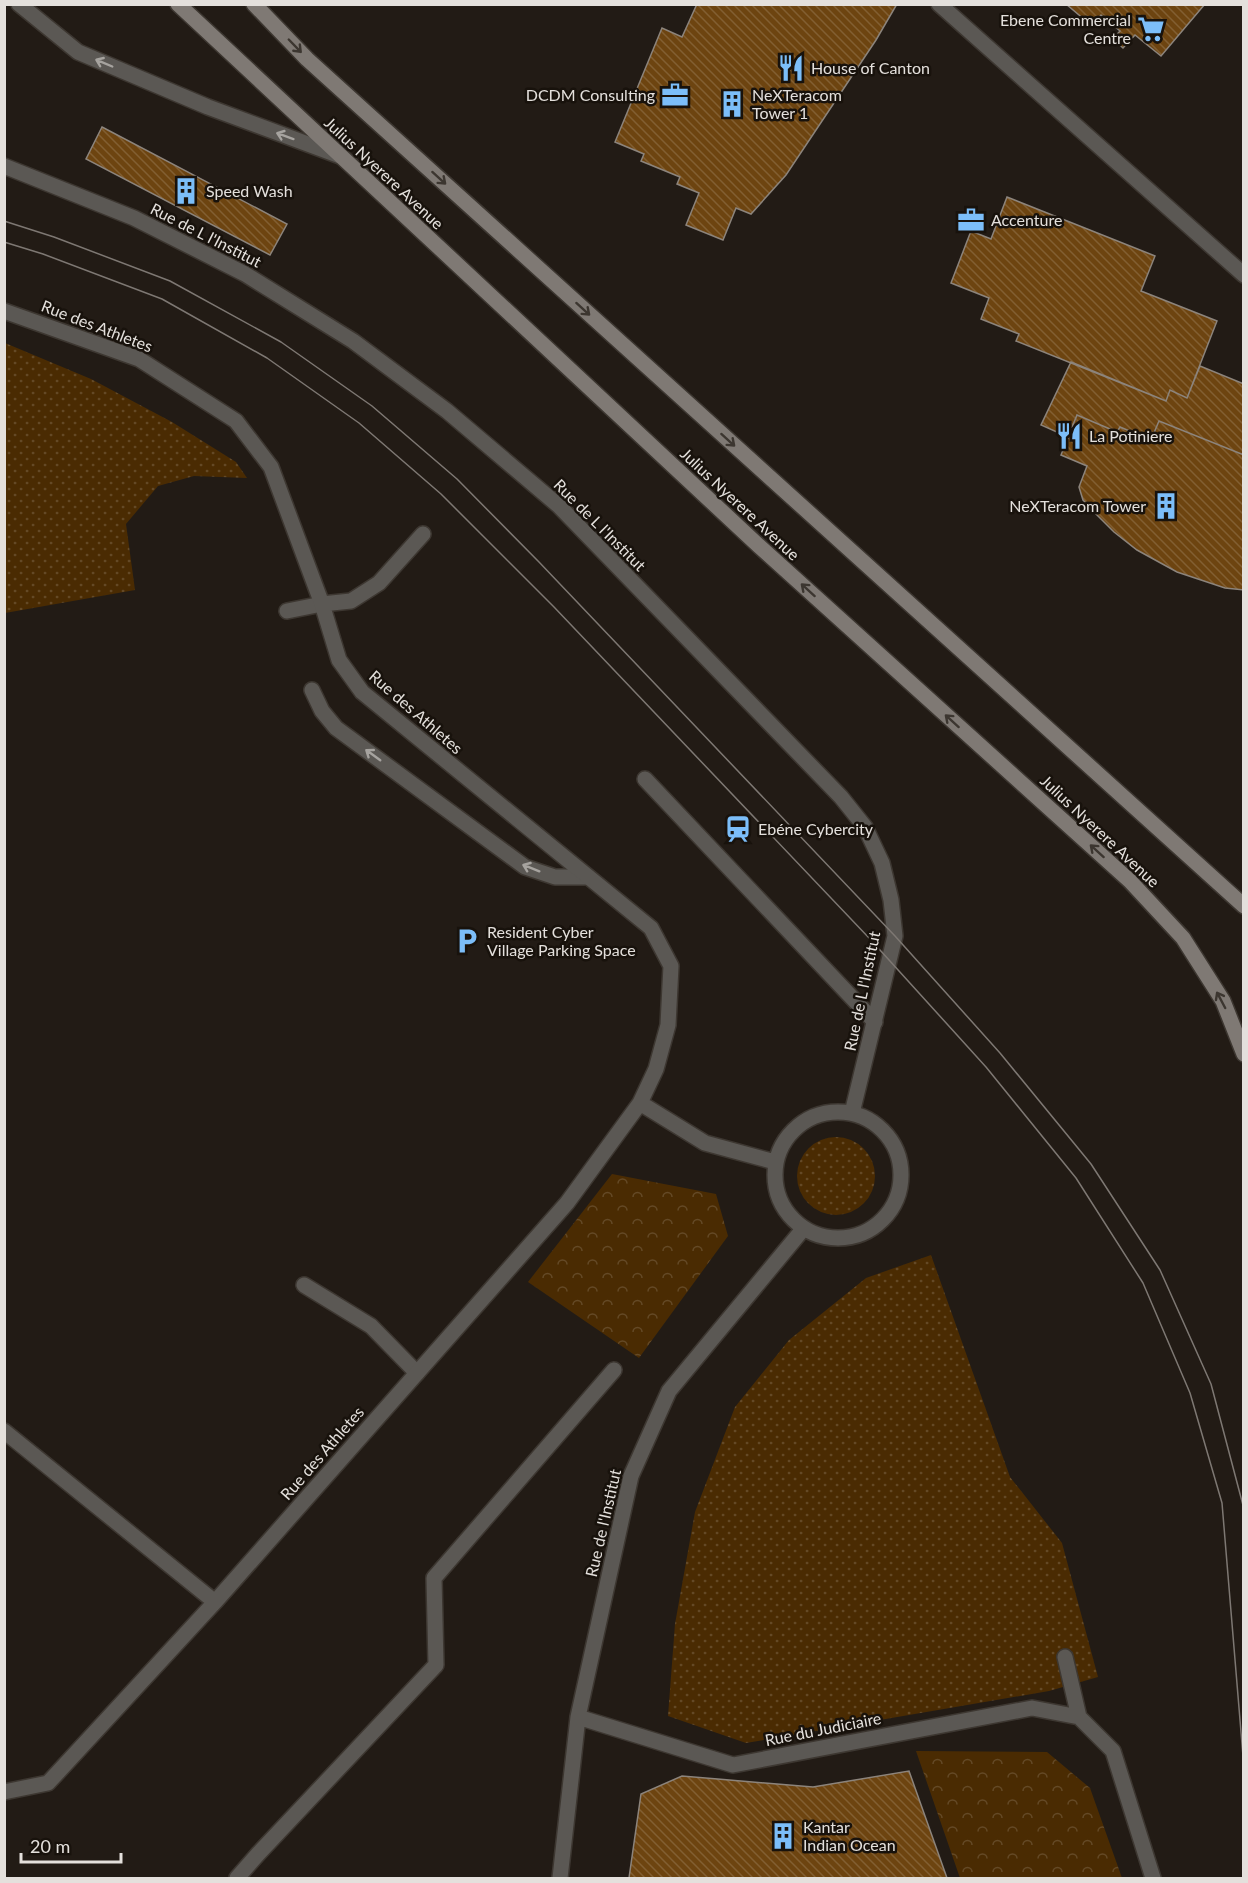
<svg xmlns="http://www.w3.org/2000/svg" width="1248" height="1883" viewBox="0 0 1248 1883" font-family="Lato,sans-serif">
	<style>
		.grass { fill: url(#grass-dots) }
		.forest { fill: url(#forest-crowns) }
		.building { fill: url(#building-back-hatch); stroke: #8c847c; stroke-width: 1.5 }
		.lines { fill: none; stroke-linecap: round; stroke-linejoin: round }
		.lane-casing { stroke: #3d3731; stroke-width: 18 }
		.street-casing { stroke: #3d3731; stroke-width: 18 }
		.secondary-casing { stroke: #3d3731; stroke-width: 18 }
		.lane { stroke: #5b5854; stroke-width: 15 }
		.street { stroke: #5b5854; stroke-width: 15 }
		.secondary { stroke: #7f7974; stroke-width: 15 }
		.tram { stroke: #7e7873; stroke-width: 1.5 }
		.oneway { stroke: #3c3630 }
		.oneway2 { stroke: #a6a39f }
		.labels { text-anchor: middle; stroke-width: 5; stroke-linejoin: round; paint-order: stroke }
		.poi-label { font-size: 16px; fill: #e4e0dc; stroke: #18120c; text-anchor: start }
		.street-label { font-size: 16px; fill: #e4e0dc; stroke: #18120c }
	</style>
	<defs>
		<pattern id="grass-dots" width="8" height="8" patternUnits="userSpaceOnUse" patternTransform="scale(1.5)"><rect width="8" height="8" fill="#4a2b02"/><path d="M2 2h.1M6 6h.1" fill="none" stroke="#644926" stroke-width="1.8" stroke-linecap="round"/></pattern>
		<pattern id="forest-crowns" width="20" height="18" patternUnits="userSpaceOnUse" patternTransform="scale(1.5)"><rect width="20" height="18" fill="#4a2b02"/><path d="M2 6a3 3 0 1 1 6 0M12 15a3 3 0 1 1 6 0" fill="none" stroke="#644926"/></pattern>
		<pattern id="building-back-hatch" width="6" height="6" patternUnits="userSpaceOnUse" patternTransform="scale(1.5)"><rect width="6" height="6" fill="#6d4410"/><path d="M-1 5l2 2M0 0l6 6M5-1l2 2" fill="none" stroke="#825f32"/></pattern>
	</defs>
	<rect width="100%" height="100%" fill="#221b15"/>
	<path class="grass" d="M5,343L91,379L172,422L236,462L247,478L194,476L158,486L126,524L135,590L5,613Z
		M797 1176a39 39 0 1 1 78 0a39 39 0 1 1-78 0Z
		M931,1255L1010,1477L1062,1543L1098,1677L1049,1691L746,1743L668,1716L675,1624L695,1512L735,1407L789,1340L866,1278Z"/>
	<path class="forest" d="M612,1174L716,1194L728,1236L639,1358L528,1282Z
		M916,1751L1047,1752L1090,1788L1122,1878H960Z"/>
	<path class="building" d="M697,4H897L876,40L786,175L751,214L736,208L723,240L686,225L699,193L677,184L680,177L641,161L644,154L615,142L662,28L682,37Z
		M1066,4H1205L1161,56L1135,35L1123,48L1113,39L1120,31L1101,15L1092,26Z
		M102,127L287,224L270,255L86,159Z
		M1007,197L1155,256L1141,291L1217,321L1187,398L1170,390L1166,401L1016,341L1019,334L981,319L989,298L951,283L971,231L991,239Z
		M1071,362L1166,401L1170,390L1187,398L1200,366L1244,384V455L1159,421L1151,440L1120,427L1117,432L1077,415L1068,437L1041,425Z
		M1077,415L1117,432L1120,427L1151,440L1159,421L1244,455V590L1225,588L1177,572L1137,550L1114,532L1094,512L1083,500L1079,487L1087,466L1061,455Z
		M909,1771L947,1878H629L641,1794L682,1776L813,1787Z"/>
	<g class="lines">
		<defs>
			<path id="lane" d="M19,4L78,52L208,107L340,156
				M939,4L1244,275
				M287,611L322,604
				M312,690L322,711L336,728L525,867L555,877H588
				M645,779L875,1022
				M304,1285L371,1326L417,1373"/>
			<path id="street" d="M4,166L134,218L245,274L353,341L447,411L559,506L841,797L865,827L882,863L891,900L895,936L852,1113
				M4,311L139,359L236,421L271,467L322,604L339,660L362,692L651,928L671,966L668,1025L656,1069L640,1103L567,1203L215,1602L48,1783L4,1792
				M322,604L351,601L379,583L423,534
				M640,1103L705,1143L775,1162
				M775 1175a63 63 0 1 1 126 0a63 63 0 1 1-126 0Z
				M4,1431L215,1602
				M1065,1657L1079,1717L1113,1751L1153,1878
				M578,1717L733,1765L1032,1708L1079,1717
				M237,1878L258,1854L436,1665L434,1578L614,1370
				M560,1878L578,1717L631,1476L669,1391L804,1228"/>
			<path id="secondary" d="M178,4L759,546L1130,881L1183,938L1223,1001L1244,1054
				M254,4L307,59L1244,906"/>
		</defs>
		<use href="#lane" class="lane-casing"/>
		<use href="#street" class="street-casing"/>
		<use href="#secondary" class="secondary-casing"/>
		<use href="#lane" class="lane"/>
		<use href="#street" class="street"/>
		<use href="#secondary" class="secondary"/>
		<path class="tram" d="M4,221L54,237L170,281L281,342L372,406L457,479L539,562L895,936L1000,1053L1091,1164L1160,1270L1211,1384L1244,1509
			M4,242L43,254L162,299L267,358L359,423L441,494L554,607L870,939L986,1067L1076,1178L1143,1283L1190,1393L1222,1503L1244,1768"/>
	</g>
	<defs><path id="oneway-shaft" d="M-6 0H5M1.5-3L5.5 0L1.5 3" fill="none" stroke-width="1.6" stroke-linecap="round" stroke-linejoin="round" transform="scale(1.5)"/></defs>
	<g class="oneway">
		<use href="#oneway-shaft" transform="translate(295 46) rotate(46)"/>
		<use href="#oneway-shaft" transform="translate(439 178) rotate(42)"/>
		<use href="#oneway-shaft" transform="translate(583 309) rotate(42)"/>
		<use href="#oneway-shaft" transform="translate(728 440) rotate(42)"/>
		<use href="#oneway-shaft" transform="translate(808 590) rotate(-138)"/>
		<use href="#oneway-shaft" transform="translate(952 721) rotate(-138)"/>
		<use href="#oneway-shaft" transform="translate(1097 851) rotate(-138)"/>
		<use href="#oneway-shaft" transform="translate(1221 1000) rotate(-118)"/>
	</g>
	<g class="oneway2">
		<use href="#oneway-shaft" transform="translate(104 63) rotate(-157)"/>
		<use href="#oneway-shaft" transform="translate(285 136) rotate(-160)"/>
		<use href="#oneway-shaft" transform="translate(373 755) rotate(-144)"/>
		<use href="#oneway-shaft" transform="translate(531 868) rotate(-158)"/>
	</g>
	<defs>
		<symbol id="supermarket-bare" viewBox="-9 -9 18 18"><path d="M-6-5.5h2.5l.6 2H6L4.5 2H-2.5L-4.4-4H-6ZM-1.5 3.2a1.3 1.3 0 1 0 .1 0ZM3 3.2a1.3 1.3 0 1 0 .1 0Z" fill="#7cbef9" stroke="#18120c" stroke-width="2.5" paint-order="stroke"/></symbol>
		<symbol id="restaurant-bare" viewBox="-9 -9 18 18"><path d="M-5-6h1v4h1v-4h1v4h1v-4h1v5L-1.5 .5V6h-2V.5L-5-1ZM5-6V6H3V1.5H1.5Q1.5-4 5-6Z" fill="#7cbef9" stroke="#18120c" stroke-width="2.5" paint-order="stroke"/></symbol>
		<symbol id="office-bare" viewBox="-9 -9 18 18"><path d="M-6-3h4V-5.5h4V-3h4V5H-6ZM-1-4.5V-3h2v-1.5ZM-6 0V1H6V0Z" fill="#7cbef9" stroke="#18120c" stroke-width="2.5" paint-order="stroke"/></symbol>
		<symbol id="building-bare" viewBox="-9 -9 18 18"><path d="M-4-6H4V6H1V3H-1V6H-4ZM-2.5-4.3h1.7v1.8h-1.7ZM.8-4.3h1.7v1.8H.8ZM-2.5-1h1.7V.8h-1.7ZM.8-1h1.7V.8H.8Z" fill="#7cbef9" stroke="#18120c" stroke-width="2.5" paint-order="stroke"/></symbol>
		<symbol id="station-bare" viewBox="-9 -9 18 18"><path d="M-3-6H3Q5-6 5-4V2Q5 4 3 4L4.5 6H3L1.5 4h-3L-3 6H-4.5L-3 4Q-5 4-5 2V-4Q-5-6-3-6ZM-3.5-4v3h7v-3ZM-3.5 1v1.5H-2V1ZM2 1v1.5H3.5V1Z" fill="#7cbef9" stroke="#18120c" stroke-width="2.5" paint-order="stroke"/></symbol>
		<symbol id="parking-bare" viewBox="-9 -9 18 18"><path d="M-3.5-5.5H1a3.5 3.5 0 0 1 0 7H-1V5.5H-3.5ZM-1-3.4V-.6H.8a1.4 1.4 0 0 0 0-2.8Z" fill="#7cbef9" stroke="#18120c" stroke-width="2.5" paint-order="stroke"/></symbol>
	</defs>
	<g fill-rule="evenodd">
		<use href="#supermarket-bare" x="1132" y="10" width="38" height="38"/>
		<use href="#restaurant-bare" x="772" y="49" width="38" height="38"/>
		<use href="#office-bare" x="656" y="76" width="38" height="38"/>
		<use href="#building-bare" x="713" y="85" width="38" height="38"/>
		<use href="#building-bare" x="167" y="172" width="38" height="38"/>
		<use href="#office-bare" x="952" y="201" width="38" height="38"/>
		<use href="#restaurant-bare" x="1050" y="417" width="38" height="38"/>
		<use href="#building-bare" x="1147" y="487" width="38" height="38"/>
		<use href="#station-bare" x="719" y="810" width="38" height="38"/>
		<use href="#parking-bare" x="448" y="922" width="38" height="38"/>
		<use href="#building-bare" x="764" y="1817" width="38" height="38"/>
	</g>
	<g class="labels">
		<g class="poi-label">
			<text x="1131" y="26" text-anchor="end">Ebene Commercial<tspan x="1131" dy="18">Centre</tspan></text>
			<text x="811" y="74">House of Canton</text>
			<text x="655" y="101" text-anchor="end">DCDM Consulting</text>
			<text x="752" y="101">NeXTeracom<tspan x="752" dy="18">Tower 1</tspan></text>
			<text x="206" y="197">Speed Wash</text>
			<text x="991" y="226">Accenture</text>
			<text x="1089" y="442">La Potiniere</text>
			<text x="1146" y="512" text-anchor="end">NeXTeracom Tower</text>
			<text x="758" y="835">Ebéne Cybercity</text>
			<text x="487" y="938">Resident Cyber<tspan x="487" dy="18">Village Parking Space</tspan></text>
			<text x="803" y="1833">Kantar<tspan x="803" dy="18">Indian Ocean</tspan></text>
		</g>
		<g class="street-label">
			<text transform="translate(384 173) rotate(43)" y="6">Julius Nyerere Avenue</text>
			<text transform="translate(206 235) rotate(27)" y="6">Rue de L l'Institut</text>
			<text transform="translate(97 326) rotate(21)" y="6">Rue des Athletes</text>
			<text transform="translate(740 504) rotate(43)" y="6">Julius Nyerere Avenue</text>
			<text transform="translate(600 525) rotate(45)" y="6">Rue de L l'Institut</text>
			<text transform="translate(416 712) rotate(41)" y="6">Rue des Athletes</text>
			<text transform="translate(1100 831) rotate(43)" y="6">Julius Nyerere Avenue</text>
			<text transform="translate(862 991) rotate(-78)" y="6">Rue de L l'Institut</text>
			<text transform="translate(322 1453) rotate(-49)" y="6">Rue des Athletes</text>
			<text transform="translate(603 1523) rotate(-77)" y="6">Rue de l'Institut</text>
			<text transform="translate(823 1729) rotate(-11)" y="6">Rue du Judiciaire</text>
		</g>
	</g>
	<rect width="1248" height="1883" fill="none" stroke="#e4e0dc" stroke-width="12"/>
	<path d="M21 1853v9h100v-9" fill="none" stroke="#e4e0dc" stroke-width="3"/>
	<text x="30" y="1853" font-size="18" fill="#e4e0dc" stroke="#18120c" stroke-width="4.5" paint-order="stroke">20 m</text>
</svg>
